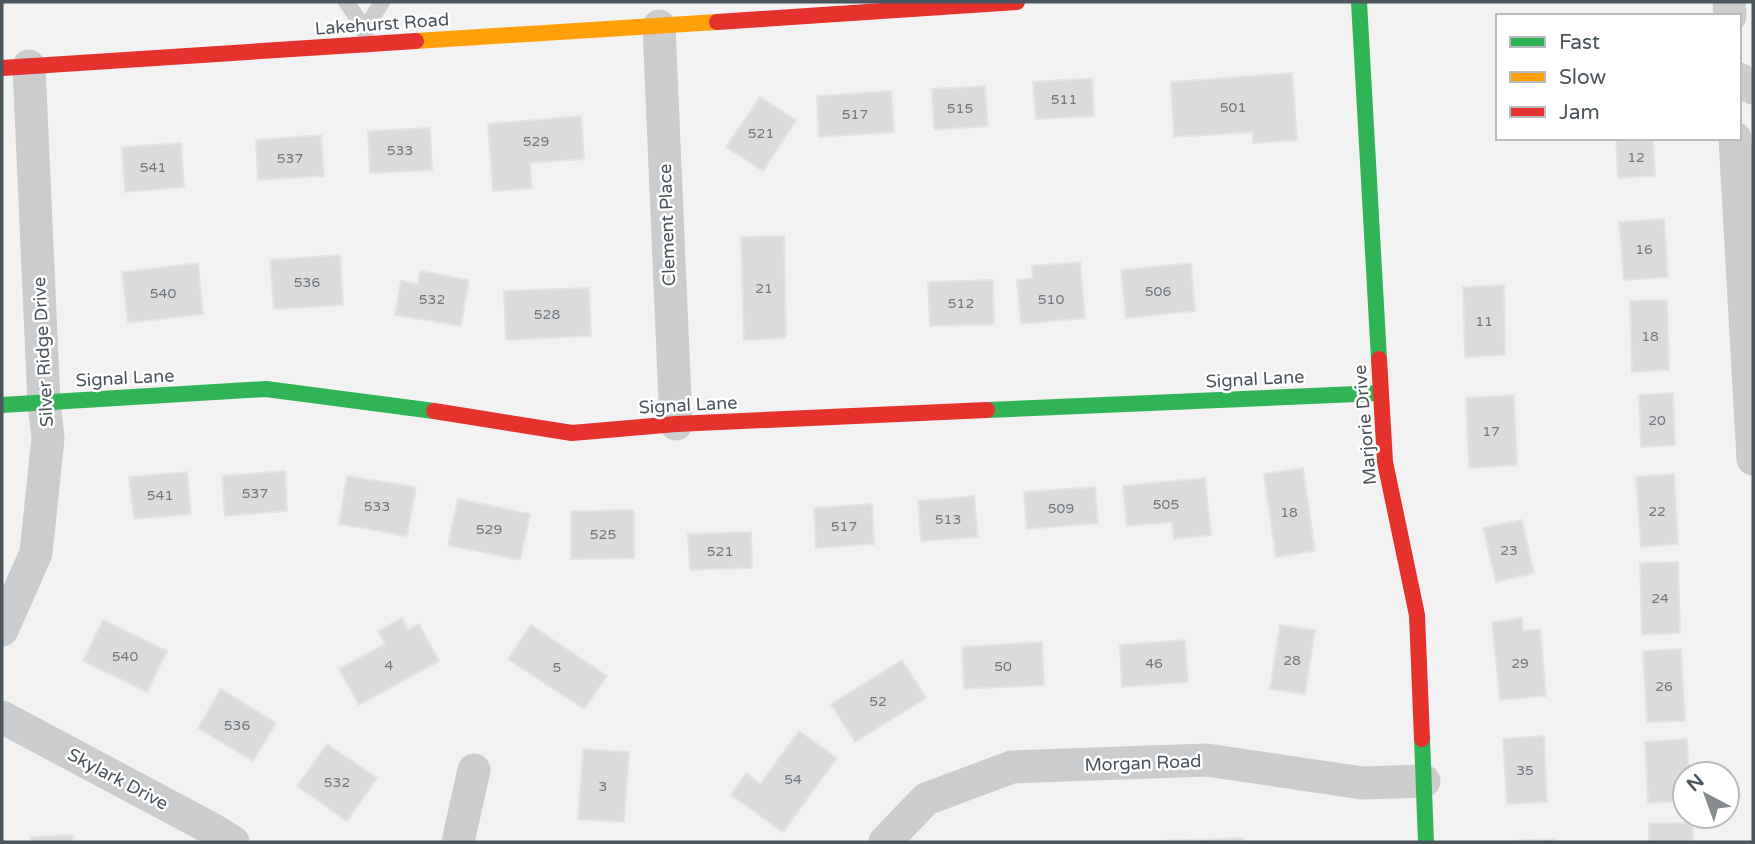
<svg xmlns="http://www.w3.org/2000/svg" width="1755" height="844" viewBox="0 0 1755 844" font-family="'Varela Round',sans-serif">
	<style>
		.building { fill: #dbdbdc; stroke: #e3e4e4; stroke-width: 2 }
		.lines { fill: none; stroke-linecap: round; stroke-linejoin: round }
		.lane { stroke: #cacccd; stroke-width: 16 }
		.street { stroke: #cacccd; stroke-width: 33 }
		.fast { stroke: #30b455; stroke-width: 16 }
		.slow { stroke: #ff9f0a; stroke-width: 16 }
		.jam { stroke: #e5322d; stroke-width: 16 }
		.labels { text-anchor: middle; stroke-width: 5; stroke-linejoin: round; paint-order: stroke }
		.number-label { font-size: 14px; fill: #6f777d }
		.street-label { font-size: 18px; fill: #4a555c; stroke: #fff }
	</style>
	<rect width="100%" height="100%" fill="#f2f2f2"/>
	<path class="building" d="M1292,73L1297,140L1253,143V132L1174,137L1171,82Z
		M1092,78L1094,116L1036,119L1033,82Z
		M985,86L988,126L934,130L932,89Z
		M891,91L894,132L819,137L817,96Z
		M760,97L796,120L763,171L726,147Z
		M581,116L584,159L530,163L532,188L493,191L488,124Z
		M430,128L432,170L370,173L368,131Z
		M321,135L324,176L258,180L256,140Z
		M1616,138H1653L1655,176L1618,178Z
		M181,143L184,187L125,192L122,147Z
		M1664,219L1668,277L1624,280L1619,222Z
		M784,236L786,338L744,340L741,237Z
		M340,255L343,305L274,309L270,260Z
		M1080,262L1085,318L1021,324L1017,280L1033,278L1032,266Z
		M198,263L203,314L128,323L122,272Z
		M1191,263L1195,311L1126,318L1121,270Z
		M420,271L469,280L461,326L395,315L401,281L418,284Z
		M993,280L994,324L930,326L928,282Z
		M1504,285L1505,355L1465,357L1463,287Z
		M589,288L591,336L506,340L504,291Z
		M1667,300L1669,370L1632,372L1630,301Z
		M1673,393L1675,445L1641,447L1639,395Z
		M1514,395L1517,465L1469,468L1466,398Z
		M1303,468L1315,551L1276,557L1264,474Z
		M285,471L287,511L225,516L222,476Z
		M187,472L191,514L134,519L129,477Z
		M1674,474L1678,544L1641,547L1636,477Z
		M347,476L416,487L407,536L339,524Z
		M1205,478L1211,535L1174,539L1172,522L1127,526L1123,486Z
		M1095,487L1098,523L1027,529L1024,492Z
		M974,496L978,537L921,541L918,501Z
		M458,499L530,514L520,560L448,545Z
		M872,504L874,544L816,548L814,508Z
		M634,510V558L571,559V511Z
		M1522,520L1534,573L1496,582L1483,528Z
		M751,532L752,568L690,570L688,534Z
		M1678,562L1680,633L1642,635L1640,563Z
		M402,618L408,630L419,624L439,661L359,705L339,669L385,644L378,631Z
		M1522,618L1523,631L1540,629L1546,696L1500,700L1492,622Z
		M103,620L167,651L147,692L83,661Z
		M531,625L607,676L584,709L508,659Z
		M1280,625L1315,630L1305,694L1270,689Z
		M1185,640L1188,682L1122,687L1120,645Z
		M1042,642L1044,685L964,689L962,647Z
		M1681,649L1685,721L1647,722L1643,651Z
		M902,660L926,698L855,742L831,704Z
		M221,689L276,723L253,761L198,728Z
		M799,731L837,758L783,832L731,795L746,773L760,784Z
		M1544,736L1547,802L1507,804L1503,739Z
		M1687,739L1689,774H1685V801L1648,803L1645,742Z
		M327,744L377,778L347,821L297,786Z
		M583,749L629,752L624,822L578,819Z
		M1649,823H1693V842H1649Z
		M73,835V842H31L30,837Z
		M1243,838V842H1158V841Z
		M1556,839V842H1511V841Z"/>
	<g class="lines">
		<path class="lane" d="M346,2L365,29L366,45
			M365,29L382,2"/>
		<path class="street" d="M1729,2L1730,16
			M659,26L676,424
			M1739,79L1753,88
			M1735,138L1753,459
			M2,630L36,553L48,438L44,403L29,66
			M2,717L212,829L233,842
			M458,842L474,770
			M885,842L926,799L1012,767L1207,760L1362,783L1424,781"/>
		<path class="fast" d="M1359,2L1379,359
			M2,405L266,389L434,411
			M987,410L1380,393
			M1422,739L1426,842"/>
		<path class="slow" d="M416,41L717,22"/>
		<path class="jam" d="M717,22L1017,2
			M2,68L416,41
			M1379,359L1385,462L1417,615L1422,739
			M434,411L572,433L676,424L987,410"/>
	</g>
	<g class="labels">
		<g class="number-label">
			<text x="1064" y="104">511</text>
			<text x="1233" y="112">501</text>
			<text x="960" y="113">515</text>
			<text x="855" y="119">517</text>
			<text x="761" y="138">521</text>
			<text x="536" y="146">529</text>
			<text x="400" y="155">533</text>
			<text x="1636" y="162">12</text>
			<text x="290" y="163">537</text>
			<text x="153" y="172">541</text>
			<text x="1644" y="254">16</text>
			<text x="307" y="287">536</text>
			<text x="764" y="293">21</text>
			<text x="1158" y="296">506</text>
			<text x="163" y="298">540</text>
			<text x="432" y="304">532</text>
			<text x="1051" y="304">510</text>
			<text x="961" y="308">512</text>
			<text x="547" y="319">528</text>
			<text x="1484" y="326">11</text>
			<text x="1650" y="341">18</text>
			<text x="1657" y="425">20</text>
			<text x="1491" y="436">17</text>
			<text x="255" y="498">537</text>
			<text x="160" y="500">541</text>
			<text x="1166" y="509">505</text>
			<text x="377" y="511">533</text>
			<text x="1061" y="513">509</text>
			<text x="1657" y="516">22</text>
			<text x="1289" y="517">18</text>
			<text x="948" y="524">513</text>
			<text x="844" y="531">517</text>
			<text x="489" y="534">529</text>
			<text x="603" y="539">525</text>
			<text x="1509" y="555">23</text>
			<text x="720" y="556">521</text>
			<text x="1660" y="603">24</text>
			<text x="125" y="661">540</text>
			<text x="1292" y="665">28</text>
			<text x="1154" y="668">46</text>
			<text x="1520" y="668">29</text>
			<text x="389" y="670">4</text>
			<text x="1003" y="671">50</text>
			<text x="557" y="672">5</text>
			<text x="1664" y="691">26</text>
			<text x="878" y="706">52</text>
			<text x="237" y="730">536</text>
			<text x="1525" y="775">35</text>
			<text x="793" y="784">54</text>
			<text x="337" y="787">532</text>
			<text x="603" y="791">3</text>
		</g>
		<g class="street-label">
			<text transform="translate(382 24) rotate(-4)" y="6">Lakehurst Road</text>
			<text transform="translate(667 225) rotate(-92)" y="6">Clement Place</text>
			<text transform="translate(43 352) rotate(-93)" y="6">Silver Ridge Drive</text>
			<text transform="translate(125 378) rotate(-3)" y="6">Signal Lane</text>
			<text transform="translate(1255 379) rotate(-3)" y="6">Signal Lane</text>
			<text transform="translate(688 405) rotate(-3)" y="6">Signal Lane</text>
			<text transform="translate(1365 425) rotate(-95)" y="6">Marjorie Drive</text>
			<text transform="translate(1143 763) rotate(-2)" y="6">Morgan Road</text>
			<text transform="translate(118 779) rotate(28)" y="6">Skylark Drive</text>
		</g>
	</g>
	<rect width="1755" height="844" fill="none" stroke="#4a555c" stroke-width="7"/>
	<rect x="1496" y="14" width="245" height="126" fill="#ffffff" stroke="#b7bbbe" stroke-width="2"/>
	<rect x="1510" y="37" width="35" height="10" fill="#30b455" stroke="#b7bbbe" stroke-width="2"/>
	<text x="1559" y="49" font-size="21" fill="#4a555c">Fast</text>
	<rect x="1510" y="72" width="35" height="10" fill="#ff9f0a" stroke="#b7bbbe" stroke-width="2"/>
	<text x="1559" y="84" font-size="21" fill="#4a555c">Slow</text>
	<rect x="1510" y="107" width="35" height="10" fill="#e5322d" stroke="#b7bbbe" stroke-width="2"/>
	<text x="1559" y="119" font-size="21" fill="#4a555c">Jam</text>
	<g transform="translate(1706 795) rotate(319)"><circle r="33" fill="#ffffff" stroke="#b7bbbe" stroke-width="2"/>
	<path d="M0-5L12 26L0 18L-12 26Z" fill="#858c90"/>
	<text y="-10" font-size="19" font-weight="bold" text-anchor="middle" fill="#4a555c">N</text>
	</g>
</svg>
